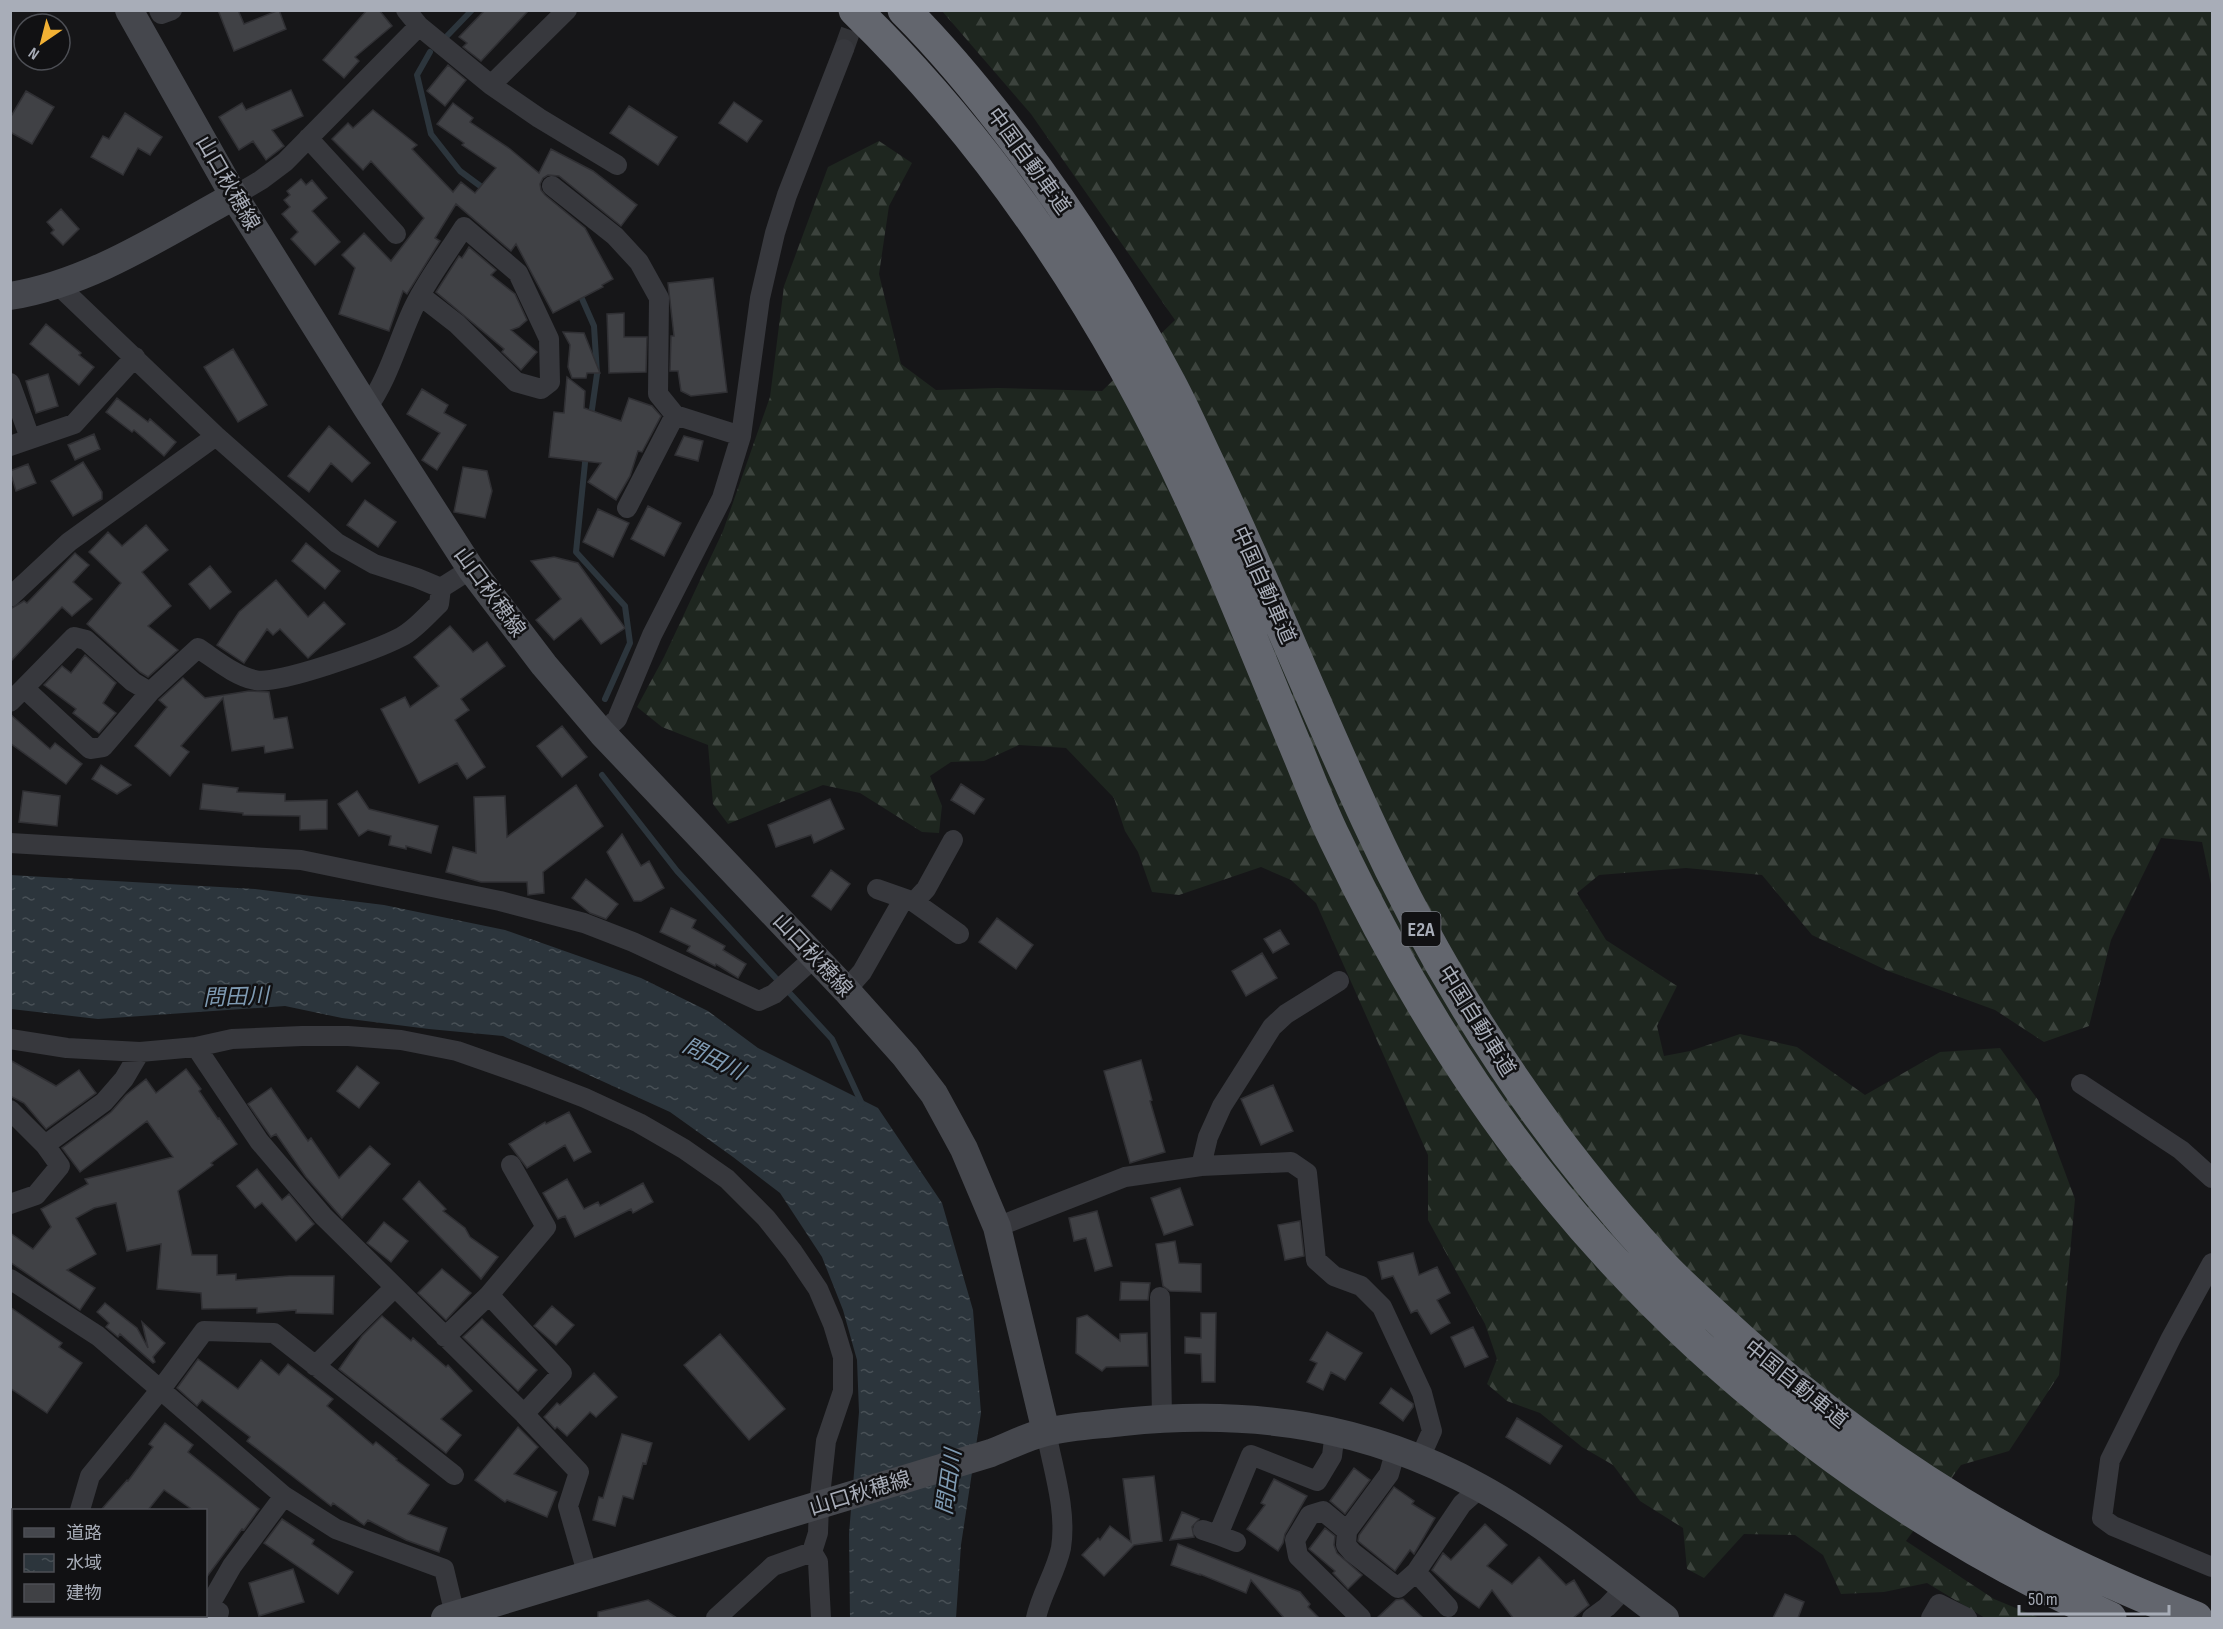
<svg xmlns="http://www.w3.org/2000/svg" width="2223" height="1629" viewBox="0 0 2223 1629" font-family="'Sofia Sans Condensed','Noto Sans JP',sans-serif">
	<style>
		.forest { fill: url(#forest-firs) }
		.water { fill: url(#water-ripples) }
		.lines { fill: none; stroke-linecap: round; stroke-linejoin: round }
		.stream { stroke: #2c353c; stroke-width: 6 }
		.building { fill: #404145; stroke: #303034; stroke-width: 1.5 }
		.street-tunnel { stroke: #333438; stroke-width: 20; stroke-dasharray: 20 10; stroke-linecap: butt }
		.street { stroke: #37383d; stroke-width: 20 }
		.secondary { stroke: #45474d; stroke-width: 28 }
		.highway { stroke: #63666e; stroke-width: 33 }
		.labels { text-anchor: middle; stroke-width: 5; stroke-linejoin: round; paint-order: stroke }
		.shield { fill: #111113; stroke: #7b7e86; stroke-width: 1.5 }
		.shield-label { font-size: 20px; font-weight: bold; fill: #a8adb8 }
		.street-label { font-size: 21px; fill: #a8adb8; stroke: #111113 }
		.water-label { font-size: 22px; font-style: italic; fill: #7f9bb3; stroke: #111113 }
	</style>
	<defs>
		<pattern id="forest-firs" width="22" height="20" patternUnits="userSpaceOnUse" patternTransform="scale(1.5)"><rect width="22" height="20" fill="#1e261f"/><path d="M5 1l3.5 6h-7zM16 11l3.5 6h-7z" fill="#3c433d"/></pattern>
		<pattern id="water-ripples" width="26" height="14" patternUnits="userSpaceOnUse" patternTransform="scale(1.5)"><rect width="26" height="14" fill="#2c353c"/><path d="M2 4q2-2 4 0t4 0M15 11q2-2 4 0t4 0" fill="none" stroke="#485056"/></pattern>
	</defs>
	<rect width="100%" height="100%" fill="#161618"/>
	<path class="forest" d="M942,11H2212V889L2202,842L2161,838L2111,940L2089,1026L2044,1042L1995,1010L1888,971L1812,935L1762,875L1686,868L1599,875L1577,893L1606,940L1677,986L1657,1026L1664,1056L1690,1051L1740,1034L1797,1047L1865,1095L1940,1052L2000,1048L2038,1100L2075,1199L2059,1375L2009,1451L1961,1465L1906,1541L1994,1599L2040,1618H1985L1927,1583L1884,1592L1841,1594L1823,1555L1795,1535L1744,1534L1704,1578L1687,1569L1683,1528L1640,1501L1613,1465L1582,1447L1540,1413L1507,1401L1487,1384L1497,1359L1485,1324L1428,1220V1155L1316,903L1291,880L1261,867L1179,895L1152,892L1138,852L1125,831L1114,798L1066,748L1019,745L984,761L951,762L930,776L942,806L939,833L922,832L860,793L823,785L728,824L713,804L708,745L662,727L637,707L664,657L723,531L770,397L784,286L828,167L879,141L912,163L889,206L879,274L901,364L936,390L998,388L1102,391L1175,320L1031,114Z"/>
	<path class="water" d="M10,875L255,889L384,905L505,930L641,978L708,1011L758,1048L878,1108L942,1203L973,1310L981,1413L961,1545L956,1618H850L849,1534L859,1412L857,1360L843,1310L822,1257L780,1193L733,1157L670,1112L503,1036L429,1029L342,1018L285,1006L98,1019L11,1009Z"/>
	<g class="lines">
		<path class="stream" d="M447,36L472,10
			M430,52L417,75L431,134L460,171L487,191
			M579,292L594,326L597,374L591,416
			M586,453L576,552L625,606L630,643L605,699
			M602,775L677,871L832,1039L862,1104"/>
	</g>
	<path class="building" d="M218,10H238L244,24L279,10L286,29L234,51Z
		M367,10H379L392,26L355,57L359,61L344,78L323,60Z
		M485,10H529L481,61L463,47L467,43L459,37Z
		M448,65L466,80L445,106L427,91Z
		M291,90L303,116L272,130L284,146L266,160L253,141L239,150L219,117L242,103L246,110Z
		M26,91L54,107L32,144L10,132V118Z
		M734,102L762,121L747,142L719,123Z
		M453,103L473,118L470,122L510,149L539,173L551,149L593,171L637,205L621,226L559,176L548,175L543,178L540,184L541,190L545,195L585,228L613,279L602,285L603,287L553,313L516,244L511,251L456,204L435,238L440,241L407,294L403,291L389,331L339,314L355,268L342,255L364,233L391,261L424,218L371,161L363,170L332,139L348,123L353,128L373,110L417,145L412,149L453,192L461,182L475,193L496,168L462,145L464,143L437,124Z
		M629,106L677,137L658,165L610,133Z
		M125,113L162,137L150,155L138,148L123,175L91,157L103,136L109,139Z
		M301,179L306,185L312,180L327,198L312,211L340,242L315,265L291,239L298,232L282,214L290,207L284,200L290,195L287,191Z
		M61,209L79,229L63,245L51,233L54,230L47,222Z
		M469,247L496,270L491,275L515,294L527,320L519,327L511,330L537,352L521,370L502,352L504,349L436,292L459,256L462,258Z
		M713,278L727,392L691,396L681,391L678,371H670L671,336H674L668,283Z
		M624,313V337H647L646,372L609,373L607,314Z
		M46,324L81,353L79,355L94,367L79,385L30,344Z
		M563,332L584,333L600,373H587L586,378H572L568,367L570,345Z
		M233,349L267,405L238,422L204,367Z
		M48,374L58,406L36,413L26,381Z
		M567,377L585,391L584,408L621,421L629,398L652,406L661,416L642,452L638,451L630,476L616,500L588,482L601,463L549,457L554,412L564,413Z
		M422,389L448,405L444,413L466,425L437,470L422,460L440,433L407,414Z
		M117,398L148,422L150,419L176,442L164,456L134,430L132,432L106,412Z
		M329,426L370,463L352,482L331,463L309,492L288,476Z
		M94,434L100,449L75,460L68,445Z
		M684,436L703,441L698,461L675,455Z
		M83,462L102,492V499L73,516L51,481Z
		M28,464L36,483L16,491L10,471Z
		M463,467L487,471L492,491L485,518L454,512Z
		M365,500L396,522L378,547L347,525Z
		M648,506L681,523L664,556L631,539Z
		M598,509L629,523L613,557L583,542Z
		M146,525L168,550L142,572L171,606L148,626L178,650L148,677L140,672L87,624L121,583L89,552L108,532L122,546Z
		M306,543L340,571L325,589L292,561Z
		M75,553L89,565L73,582L92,599L72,616L62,607L10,662V609L24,601L27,603Z
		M554,557L578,563L625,628L601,644L581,618L554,640L536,620L561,599L531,561Z
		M210,566L231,592L210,609L189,584Z
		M276,580L308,617L324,602L345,624L308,658L280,629L273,635L267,629L244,663L217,645L239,612Z
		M450,626L473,652L487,642L505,666L461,699L469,710L455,720L485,767L467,779L457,763L419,783L381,709L405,697L410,707L439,686L414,657Z
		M85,655L116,683L103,703L116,713L99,733L73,713L76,709L44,685L62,666L71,673Z
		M183,678L205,698L249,691L269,692L274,719L287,717L293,748L265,753L264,746L232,751L223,698L181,746L189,752L170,776L135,746L167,707L159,700Z
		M10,714L50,749L55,743L82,764L66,784L10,743Z
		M562,726L587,757L562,777L537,746Z
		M101,765L131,785L117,794L92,779Z
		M203,784L238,788L237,792L285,794V801L327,800V829L300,830V816L243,815V813L200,809Z
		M961,784L984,799L974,814L951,800Z
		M576,785L603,826L543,872L544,893L528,895L527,882H481L446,872L453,847L476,853L474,797L505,796L507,837Z
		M23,791L60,796L57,826L19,822Z
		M357,791L369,809L438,826L431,853L406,846V849L389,845L391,836L368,830L359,836L338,804Z
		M830,799L844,829L814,843L811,835L776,847L768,825Z
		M622,834L641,866L649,861L664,888L641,901H634L607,852Z
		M831,870L850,884L831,910L812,896Z
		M586,879L618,904L606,919L590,913L572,898Z
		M671,908L696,920L692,928L725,946L723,950L746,964L738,978L716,964L715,966L687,951L690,946L660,932Z
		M997,918L1033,945L1016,969L979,942Z
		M1280,930L1289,944L1273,953L1264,939Z
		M1262,953L1277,978L1246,996L1232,971Z
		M10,1060L56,1086L79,1070L96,1093L46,1129L24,1103L10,1096Z
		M1141,1060L1152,1100L1150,1101L1165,1152L1130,1163L1104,1071Z
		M357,1066L379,1083L359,1108L337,1091Z
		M186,1069L201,1089L199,1091L218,1119L219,1118L237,1144L211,1163L213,1165L178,1191L192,1255H217V1275L236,1274V1280L289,1276H334L333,1314L296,1313V1310L257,1313V1308L202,1309L201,1293L157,1289L161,1244L127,1251L116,1203L94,1208L76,1218L96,1254L67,1270L95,1288L80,1310L10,1262V1233L33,1249L51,1227L41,1209L88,1184L85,1179L173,1157L147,1121L80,1172L62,1148L111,1112L126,1095L146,1079L156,1093Z
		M1273,1085L1293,1131L1261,1145L1241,1099Z
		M271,1088L308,1141L311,1138L339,1178L370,1146L390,1164L342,1218L306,1177L276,1134L271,1137L269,1134L248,1104Z
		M569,1112L591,1152L574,1161L565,1145L527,1168L509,1144L545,1122L546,1124Z
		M257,1169L282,1200L289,1194L314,1224L296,1241L262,1203L255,1208L237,1186Z
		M567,1179L584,1209L598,1202L600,1206L643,1183L653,1202L633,1213L631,1209L575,1237L565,1216L558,1219L543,1193Z
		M419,1181L446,1209L443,1211L465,1228L470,1237L498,1257L481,1279L403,1199Z
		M1180,1188L1193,1225L1164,1235L1151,1198Z
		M1097,1211L1112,1266L1095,1271L1086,1238L1074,1241L1069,1218Z
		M1300,1221L1304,1256L1285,1260L1278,1225Z
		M384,1222L408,1241L391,1262L367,1243Z
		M1175,1241L1179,1263L1201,1264V1292L1170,1291L1163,1286L1156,1244Z
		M1413,1253L1419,1275L1437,1267L1450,1293L1437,1300L1450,1323L1431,1334L1417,1310L1411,1313L1393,1276L1382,1279L1378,1262Z
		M442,1269L471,1293L446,1320L418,1293Z
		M1121,1282L1150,1283L1148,1300H1120Z
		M105,1303L137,1328L148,1348L142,1322L165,1343L153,1357L155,1362L153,1363L120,1334L118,1337L106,1327L109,1323L97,1312Z
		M552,1306L574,1325L556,1345L534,1326Z
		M10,1307L62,1343L59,1347L82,1363L47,1413L10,1388Z
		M1201,1313H1216L1215,1382H1202L1201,1354L1185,1353V1337L1201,1338Z
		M1087,1315L1120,1341V1334L1147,1333L1148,1366L1106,1367L1102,1371L1076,1353L1077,1318Z
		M382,1316L411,1341L413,1338L446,1367L448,1365L472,1391L441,1419L461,1435L446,1453L339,1369L362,1336Z
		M482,1319L537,1370L518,1391L463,1337Z
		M1473,1327L1488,1357L1465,1367L1451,1337Z
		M1327,1332L1362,1353L1345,1380L1331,1372L1323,1390L1307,1382L1317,1363L1310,1360Z
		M720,1334L785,1409L749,1440L684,1365Z
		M198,1359L238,1389L261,1360L279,1375L288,1364L333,1399L327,1406L373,1445L376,1442L397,1459L396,1460L429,1485L408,1514L447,1528L439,1552L406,1540L368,1520L364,1525L333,1503L331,1506L247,1441L250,1437L202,1400L197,1406L177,1388Z
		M594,1373L617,1397L596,1417L590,1412L567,1436L557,1427L555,1429L544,1417L557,1403L560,1405Z
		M1391,1388L1413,1404V1407L1403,1421L1380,1403Z
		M1517,1418L1562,1446L1550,1464L1506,1437Z
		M165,1423L193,1445L188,1452L259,1509L244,1530L242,1529L206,1578V1510H193L164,1490L148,1510H101L127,1480L128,1481L153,1447L149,1444Z
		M518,1427L538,1447L514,1474L557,1492L547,1517L507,1500L505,1502L475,1480Z
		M622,1434L652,1443L646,1464L643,1463L633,1499L623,1496L615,1526L593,1520L599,1497L603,1498Z
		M1354,1468L1370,1480L1345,1514L1330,1501Z
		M1154,1476L1162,1541L1134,1545L1104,1576L1082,1555L1098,1538L1100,1540L1110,1526L1131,1542L1123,1479Z
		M1274,1479L1307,1496L1285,1534L1283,1543L1278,1551L1247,1529L1265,1505L1261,1503Z
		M1394,1487L1414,1501L1412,1504L1435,1518L1414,1554L1410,1550L1395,1571L1358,1541L1359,1535Z
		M1182,1512L1199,1519L1192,1527L1194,1537L1170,1540Z
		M282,1519L314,1540L312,1544L353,1572L338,1594L264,1543Z
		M1485,1524L1507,1545L1487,1566L1512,1584L1539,1557L1566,1585L1574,1580L1589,1605L1573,1618H1513L1492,1590L1479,1608L1454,1590L1432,1570L1443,1553L1451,1560Z
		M1325,1528L1335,1536L1334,1545L1337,1553L1362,1575L1348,1589L1333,1573L1335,1571L1309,1549Z
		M1178,1544L1300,1592L1310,1604L1308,1607L1319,1618H1284L1251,1580L1246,1593L1200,1574V1575L1171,1565Z
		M293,1569L304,1602L259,1616L249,1583Z
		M1785,1594L1804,1602L1798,1618H1773Z
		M1403,1599L1423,1618H1377L1396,1600Z
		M648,1600L677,1618H598V1612Z"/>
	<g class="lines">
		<path class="street-tunnel" d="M844,49L858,10"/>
		<path class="street" d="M159,10L161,14L172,10
			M406,10L419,26
			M491,85L567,10
			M308,138L396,234
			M552,186L615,236L639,262L659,298L658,394L675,415
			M234,196L261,180L285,162L419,26L491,85L539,118L617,165
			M57,284L216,436L337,543L374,564L417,578L441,588L471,569
			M10,383L30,438
			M367,408C388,379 397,344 412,311C425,282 447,254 464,227L518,273L549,339L550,382L541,389L516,382L457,324L421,296
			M10,446L74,424L135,357
			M627,508L675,415L741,436
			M10,597L69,542L216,436
			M24,688L74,637L86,640L133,682L150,692
			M10,702L24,688L90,749L103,747L150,692L198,648C215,659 235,676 255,680C276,686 378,649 401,637C415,630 428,614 439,604L441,588
			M602,733L617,719L652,635L722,498L741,436L760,298L775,233L787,195L844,49
			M10,843L301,860L500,901L584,923L633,942L759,1001L774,994L815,957
			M877,889L914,902L959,934
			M914,902L926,889L953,840
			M1339,981L1286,1014L1272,1027L1222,1106L1208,1137L1201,1166L1291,1162L1307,1173L1316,1260L1334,1276L1361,1286L1382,1307L1422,1393L1432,1431L1420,1458
			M846,990L862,972L903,900
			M10,1039L67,1048L140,1052L196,1047L232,1039L302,1036H348L401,1040L457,1051L528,1076L585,1098L639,1123L684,1149L727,1179L766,1218L793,1252L818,1289L833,1324L843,1357V1391L826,1441L819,1505L818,1533L812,1552L773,1566L716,1618
			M196,1047L259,1141L323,1216L524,1414L579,1472L568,1506L588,1576
			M2081,1084L2181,1150L2212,1178
			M10,1110L45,1145L60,1166L36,1195L10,1204
			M45,1145L104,1102L124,1079L140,1052
			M997,1227L1125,1177L1201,1166
			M2212,1263L2171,1338L2110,1460L2102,1518L2113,1526L2212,1567
			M10,1279L98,1336L284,1496L336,1529L444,1569L455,1615
			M489,1295L562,1373L524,1414
			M1160,1297L1162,1418
			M445,1337L489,1295L546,1227L511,1165
			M315,1366L395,1287
			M1396,1449L1389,1474L1347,1531L1346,1545L1352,1552L1398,1588L1416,1572L1462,1504L1480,1488
			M80,1510L90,1476L161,1389L204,1331L274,1333L454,1475
			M1203,1530L1218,1535L1251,1455L1317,1481L1332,1456L1335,1431
			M1347,1531L1323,1511L1310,1515L1295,1540L1298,1556L1361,1618
			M1218,1535L1236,1542
			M812,1552L818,1562L821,1618
			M1416,1572L1448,1607
			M217,1618L219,1612L209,1606L232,1566L284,1496
			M1036,1618C1041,1594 1056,1572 1061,1548C1067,1510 1053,1469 1046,1432
			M1592,1618L1607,1607L1625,1588
			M1931,1618L1939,1604L1967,1618"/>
		<path class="secondary" d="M129,10L234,196L367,408L471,569L544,665L602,733L846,990L905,1056L934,1094L964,1149L997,1227L1046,1432
			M10,296C91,283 164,234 234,196
			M445,1618L991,1453C1009,1446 1028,1436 1046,1432C1071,1426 1098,1425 1123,1422C1251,1409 1366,1425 1479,1487C1545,1523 1605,1573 1665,1618"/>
		<path class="highway" d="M855,10C997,148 1110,321 1192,501C1230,583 1263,669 1298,752C1310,781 1321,811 1335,839C1395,965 1467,1087 1556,1195C1703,1374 1899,1524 2110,1618
			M904,10C944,50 981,95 1015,140C1073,216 1124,297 1169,382C1184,410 1197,440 1211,469C1266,584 1313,703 1367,819C1441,981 1538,1131 1659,1262C1675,1280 1695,1297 1713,1314C1808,1403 1916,1482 2032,1544C2085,1572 2141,1596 2196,1618"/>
	</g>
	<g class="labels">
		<rect class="shield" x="1401.5" y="912" width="39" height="34" rx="4.5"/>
		<g class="shield-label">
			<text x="1421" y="936">E2A</text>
		</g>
		<g class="street-label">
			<text transform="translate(1029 161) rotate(54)" y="7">中国自動車道</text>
			<text transform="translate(228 183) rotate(60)" y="7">山口秋穂線</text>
			<text transform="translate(1264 585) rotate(66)" y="7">中国自動車道</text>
			<text transform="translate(490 592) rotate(54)" y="7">山口秋穂線</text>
			<text transform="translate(813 955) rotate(47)" y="7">山口秋穂線</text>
			<text transform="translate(1477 1021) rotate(58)" y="7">中国自動車道</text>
			<text transform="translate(1796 1384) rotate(39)" y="7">中国自動車道</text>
			<text transform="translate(860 1493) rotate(-17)" y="7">山口秋穂線</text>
		</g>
		<g class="water-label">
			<text transform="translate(236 996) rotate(-2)" y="8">問田川</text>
			<text transform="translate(714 1058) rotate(27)" y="8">問田川</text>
			<text transform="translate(948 1482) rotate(-82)" y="8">問田川</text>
		</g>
	</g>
	<rect width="2223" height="1629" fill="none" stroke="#a8adb8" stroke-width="24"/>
	<rect x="12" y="1509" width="195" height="108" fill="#111113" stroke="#4d4f55" stroke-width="1.5"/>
	<rect x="24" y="1528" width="30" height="9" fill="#45474d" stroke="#4d4f55" stroke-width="1.5"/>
	<text x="66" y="1539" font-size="18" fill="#a8adb8">道路</text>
	<rect x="24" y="1554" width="30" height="18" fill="url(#water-ripples)" stroke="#4d4f55" stroke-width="1.5"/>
	<text x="66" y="1569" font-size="18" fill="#a8adb8">水域</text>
	<rect x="24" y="1584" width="30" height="18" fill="#404145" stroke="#4d4f55" stroke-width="1.5"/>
	<text x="66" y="1599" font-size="18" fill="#a8adb8">建物</text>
	<g transform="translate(42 42) rotate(215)"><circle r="28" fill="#111113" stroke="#4d4f55" stroke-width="1.5"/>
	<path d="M0-4.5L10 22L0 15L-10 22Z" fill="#f2b134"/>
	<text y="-9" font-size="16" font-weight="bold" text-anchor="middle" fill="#a8adb8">N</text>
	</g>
	<path d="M2019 1605v9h150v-9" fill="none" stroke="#a8adb8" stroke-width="3"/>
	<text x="2028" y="1605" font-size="18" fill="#a8adb8" stroke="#111113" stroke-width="4.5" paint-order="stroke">50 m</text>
</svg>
